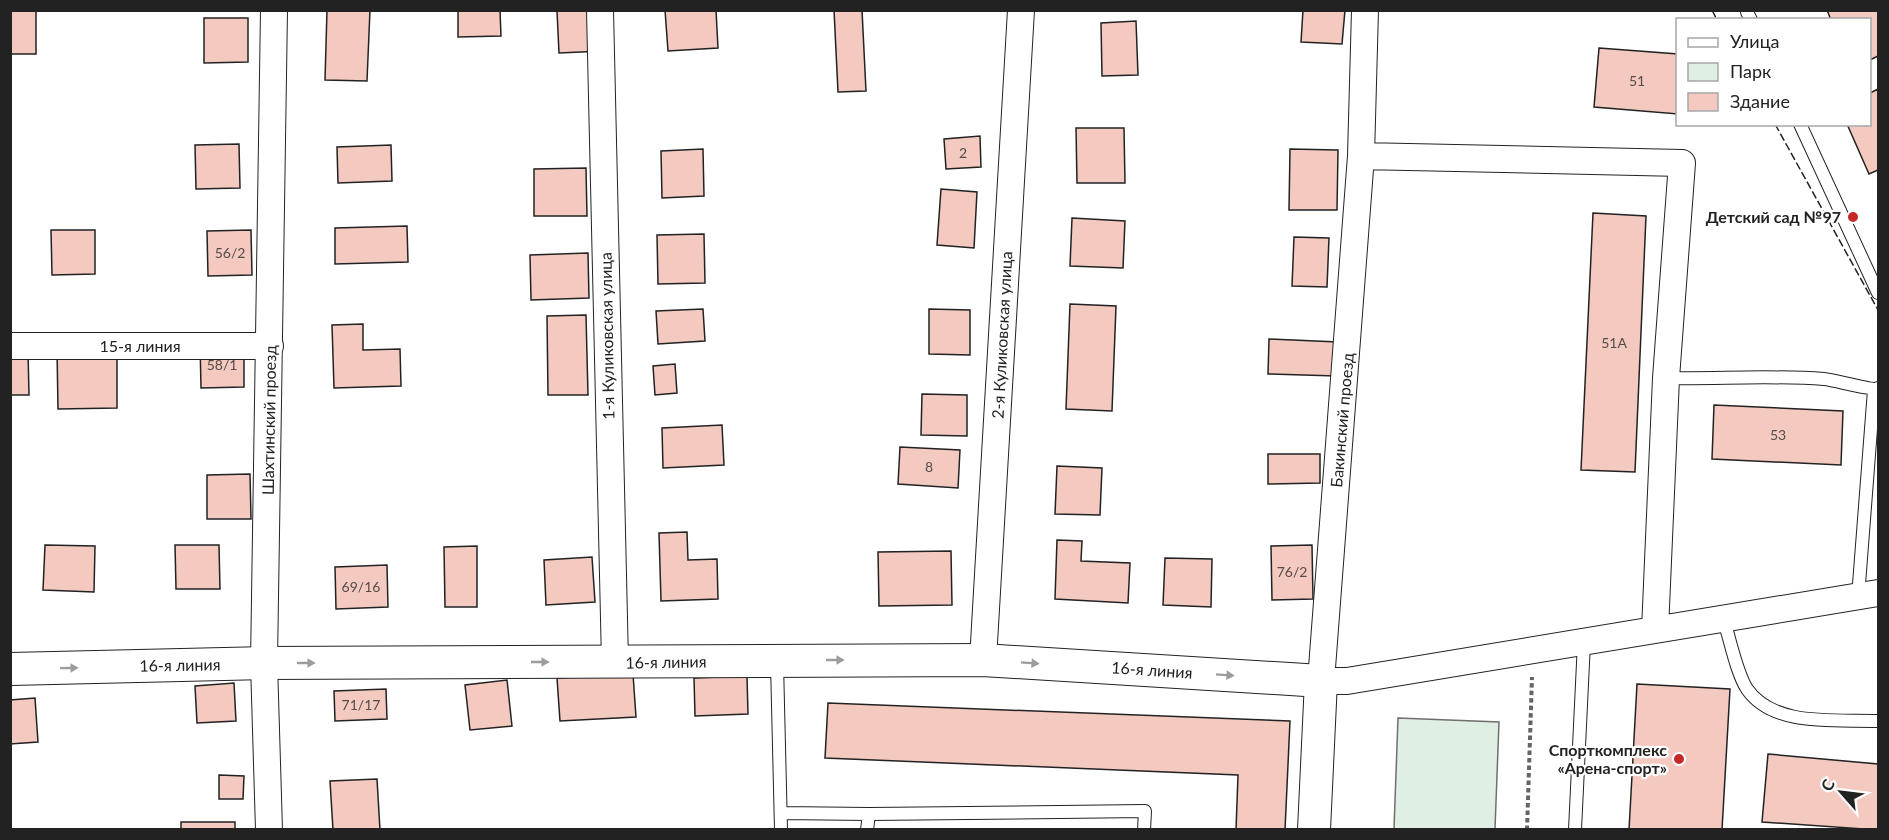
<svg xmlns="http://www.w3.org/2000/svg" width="1889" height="840" viewBox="0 0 1889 840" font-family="Lato,sans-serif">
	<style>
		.green { fill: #e0efe3; stroke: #6f6f6f; stroke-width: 1.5 }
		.building { fill: #f3c9c0; stroke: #222; stroke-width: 1.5 }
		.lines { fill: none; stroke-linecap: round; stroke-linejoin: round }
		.service-casing { stroke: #222; stroke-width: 14 }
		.minor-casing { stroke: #222; stroke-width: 28 }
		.tertiary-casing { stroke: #222; stroke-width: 34 }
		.path { stroke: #646464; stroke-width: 4; stroke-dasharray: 4.5 3; stroke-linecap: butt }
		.service { stroke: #fff; stroke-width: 12 }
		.minor { stroke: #fff; stroke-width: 26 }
		.tertiary { stroke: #fff; stroke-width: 32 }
		.fence { stroke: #222; stroke-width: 1.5; stroke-dasharray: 8 3; stroke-linecap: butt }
		.oneway { fill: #9c9c9c }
		.poi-dot { fill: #c62828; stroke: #fff; stroke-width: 2 }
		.labels { text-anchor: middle; stroke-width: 4.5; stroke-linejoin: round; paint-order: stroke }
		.number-label { font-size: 14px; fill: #564c4a }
		.poi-label { font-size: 16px; font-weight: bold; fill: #222; stroke: #fff; text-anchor: end }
		.street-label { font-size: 16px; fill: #222; stroke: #fff }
	</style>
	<rect width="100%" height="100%" fill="#fff"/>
	<path class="green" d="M1398,718L1499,722L1495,829H1394Z"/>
	<path class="building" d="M10,10H36V54H10Z
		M327,10H370L367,81L325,80Z
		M458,10H500L501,36L458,37Z
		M601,10L603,51L559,53L557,11Z
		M665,10H716L718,48L668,51Z
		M834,10H862L866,91L838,92Z
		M1303,10H1345L1342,44L1301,42Z
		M1827,10H1878V56L1870,60V20H1831Z
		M204,18H248V62L204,63Z
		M1136,21L1138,75L1102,76L1101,23Z
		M1599,48L1678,54V114L1594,107Z
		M1878,89V170L1869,174L1847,124H1870V93Z
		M1076,128H1124L1125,183H1077Z
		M980,136L981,167L946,169L944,139Z
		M239,144L240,188L196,189L195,145Z
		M391,145L392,181L338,183L337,147Z
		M703,149L704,196L662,198L661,151Z
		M1290,149L1338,150L1337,210H1289Z
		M586,168L587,216H534V169Z
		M941,189L977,192L974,248L937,245Z
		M1593,213L1646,216L1635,472L1581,470Z
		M1072,218L1125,221L1123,268L1070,266Z
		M407,226L408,262L335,264V228Z
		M51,230H95V274L52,275Z
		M251,230L252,275L208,276L207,231Z
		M704,234L705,283L658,284L657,235Z
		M1294,237L1329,238L1327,287L1292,286Z
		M588,253L589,298L531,300L530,255Z
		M1070,304L1116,306L1112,411L1066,409Z
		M703,309L705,341L658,344L656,311Z
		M929,309L970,310V355L929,354Z
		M586,315L588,395H548L547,316Z
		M363,324V350L400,349L401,386L334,388L332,325Z
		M1269,339L1338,342L1336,376L1268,374Z
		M200,343H244V387L201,388Z
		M117,348V408L58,409L57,349Z
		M10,351H28L29,395H10Z
		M675,364L677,393L655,395L653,366Z
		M922,394L967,395V436L921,435Z
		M1714,405L1843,411L1841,465L1712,459Z
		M722,425L724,465L663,468L662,428Z
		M900,447L960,450L958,488L898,484Z
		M1268,454H1320V483L1268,484Z
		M1057,466L1102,468L1100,515L1055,514Z
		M250,474L251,519H207V475Z
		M687,532L688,560L717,559L718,599L661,601L659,533Z
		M1057,540L1082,541L1081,561L1130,563L1128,603L1055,599Z
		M45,545L95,546L94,592L43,590Z
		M175,545H219L220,589H176Z
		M1312,545L1313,599L1272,600L1271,546Z
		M477,546V607H445L444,547Z
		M951,551L952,605L879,606L878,552Z
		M592,557L595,602L546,605L544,560Z
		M1165,558L1212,559L1211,607L1163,605Z
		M387,565L388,607L336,609L335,567Z
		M633,674L636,717L560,721L557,678Z
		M747,676L748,714L695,716L694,678Z
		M507,680L512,726L470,730L465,685Z
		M234,683L236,721L197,723L195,686Z
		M1637,684L1730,689L1722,830H1629Z
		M386,689L387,719L335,721L334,691Z
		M35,698L38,742L10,744V700Z
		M828,703L1290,721L1285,830H1236L1238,775L825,758Z
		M1768,754L1878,764V830L1762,822Z
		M219,775L244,776L243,799H219Z
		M377,779L380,830H333L330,781Z
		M181,822H235V830H181Z"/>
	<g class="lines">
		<defs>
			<path id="service" d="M1747,12L1751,20
				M1800,124L1878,293
				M1666,378C1718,379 1772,375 1824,379C1835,380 1873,391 1878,388
				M1858,597L1874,390
				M1723,618C1730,638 1736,672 1747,689C1774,728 1837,719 1878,721
				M777,663L781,830
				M781,813L869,814
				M867,830L869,814L1145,811L1144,830
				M1575,830L1584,642"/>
			<path id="minor" d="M600,10L615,662
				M1365,10L1361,156L1321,681H1347L1878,593
				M1361,156L1682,163L1666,378L1655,630
				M10,346H270
				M983,660L1021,10
				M269,830L264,663L274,10"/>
			<path id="tertiary" d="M10,669L264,663L983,660L1321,681L1314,830"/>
		</defs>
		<use href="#service" class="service-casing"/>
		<use href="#minor" class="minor-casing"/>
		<use href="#tertiary" class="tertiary-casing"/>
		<path class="path" d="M1527,830L1532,677"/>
		<use href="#service" class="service"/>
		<use href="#minor" class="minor"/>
		<use href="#tertiary" class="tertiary"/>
		<path class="fence" d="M1712,10L1717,20
			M1775,124L1878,310"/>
	</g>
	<defs><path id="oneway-solid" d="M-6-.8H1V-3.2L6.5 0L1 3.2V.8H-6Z" transform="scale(1.5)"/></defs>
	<g class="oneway">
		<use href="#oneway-solid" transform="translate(835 660)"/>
		<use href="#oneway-solid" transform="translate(540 662)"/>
		<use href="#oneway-solid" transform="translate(306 663)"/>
		<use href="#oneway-solid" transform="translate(1030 663) rotate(4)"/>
		<use href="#oneway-solid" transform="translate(69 668) rotate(-1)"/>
		<use href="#oneway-solid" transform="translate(1225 675) rotate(4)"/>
	</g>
	<g class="poi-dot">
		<circle cx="1853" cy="217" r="6"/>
		<circle cx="1679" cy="759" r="6"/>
	</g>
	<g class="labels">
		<g class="number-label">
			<text x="1637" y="86">51</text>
			<text x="963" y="158">2</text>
			<text x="230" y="258">56/2</text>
			<text x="1614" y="348">51А</text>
			<text x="222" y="370">58/1</text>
			<text x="1778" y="440">53</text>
			<text x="929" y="472">8</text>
			<text x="1292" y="577">76/2</text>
			<text x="361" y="592">69/16</text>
			<text x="361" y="710">71/17</text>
		</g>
		<g class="poi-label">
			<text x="1841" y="223">Детский сад №97</text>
			<text x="1667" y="756">Спорткомплекс<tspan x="1667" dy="18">«Арена-спорт»</tspan></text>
		</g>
		<g class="street-label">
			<text transform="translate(1002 335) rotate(-87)" y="6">2-я Куликовская улица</text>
			<text transform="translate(607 336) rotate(-91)" y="6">1-я Куликовская улица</text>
			<text x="140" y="352">15-я линия</text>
			<text transform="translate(269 420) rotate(-89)" y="6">Шахтинский проезд</text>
			<text transform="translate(1342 420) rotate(-85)" y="6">Бакинский проезд</text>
			<text transform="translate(666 662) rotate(-1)" y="6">16-я линия</text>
			<text transform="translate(180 665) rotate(-1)" y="6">16-я линия</text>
			<text transform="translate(1152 670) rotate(4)" y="6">16-я линия</text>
		</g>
	</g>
	<rect width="1889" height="840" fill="none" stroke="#222222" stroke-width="24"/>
	<rect x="1676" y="18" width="195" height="108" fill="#ffffff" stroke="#a7a7a7" stroke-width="1.5"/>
	<rect x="1688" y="38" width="30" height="9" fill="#ffffff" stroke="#a7a7a7" stroke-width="1.5"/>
	<text x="1730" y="48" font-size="18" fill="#222222">Улица</text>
	<rect x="1688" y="63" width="30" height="18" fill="#e0efe3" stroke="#a7a7a7" stroke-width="1.5"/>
	<text x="1730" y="78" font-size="18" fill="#222222">Парк</text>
	<rect x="1688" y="93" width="30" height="18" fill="#f3c9c0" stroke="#a7a7a7" stroke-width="1.5"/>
	<text x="1730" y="108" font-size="18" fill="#222222">Здание</text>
	<g transform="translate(1841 792) rotate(298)" stroke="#ffffff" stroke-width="4.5" paint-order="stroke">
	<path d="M0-4.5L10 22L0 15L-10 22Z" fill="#222222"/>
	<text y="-9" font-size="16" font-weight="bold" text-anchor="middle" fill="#222222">С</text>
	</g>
</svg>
